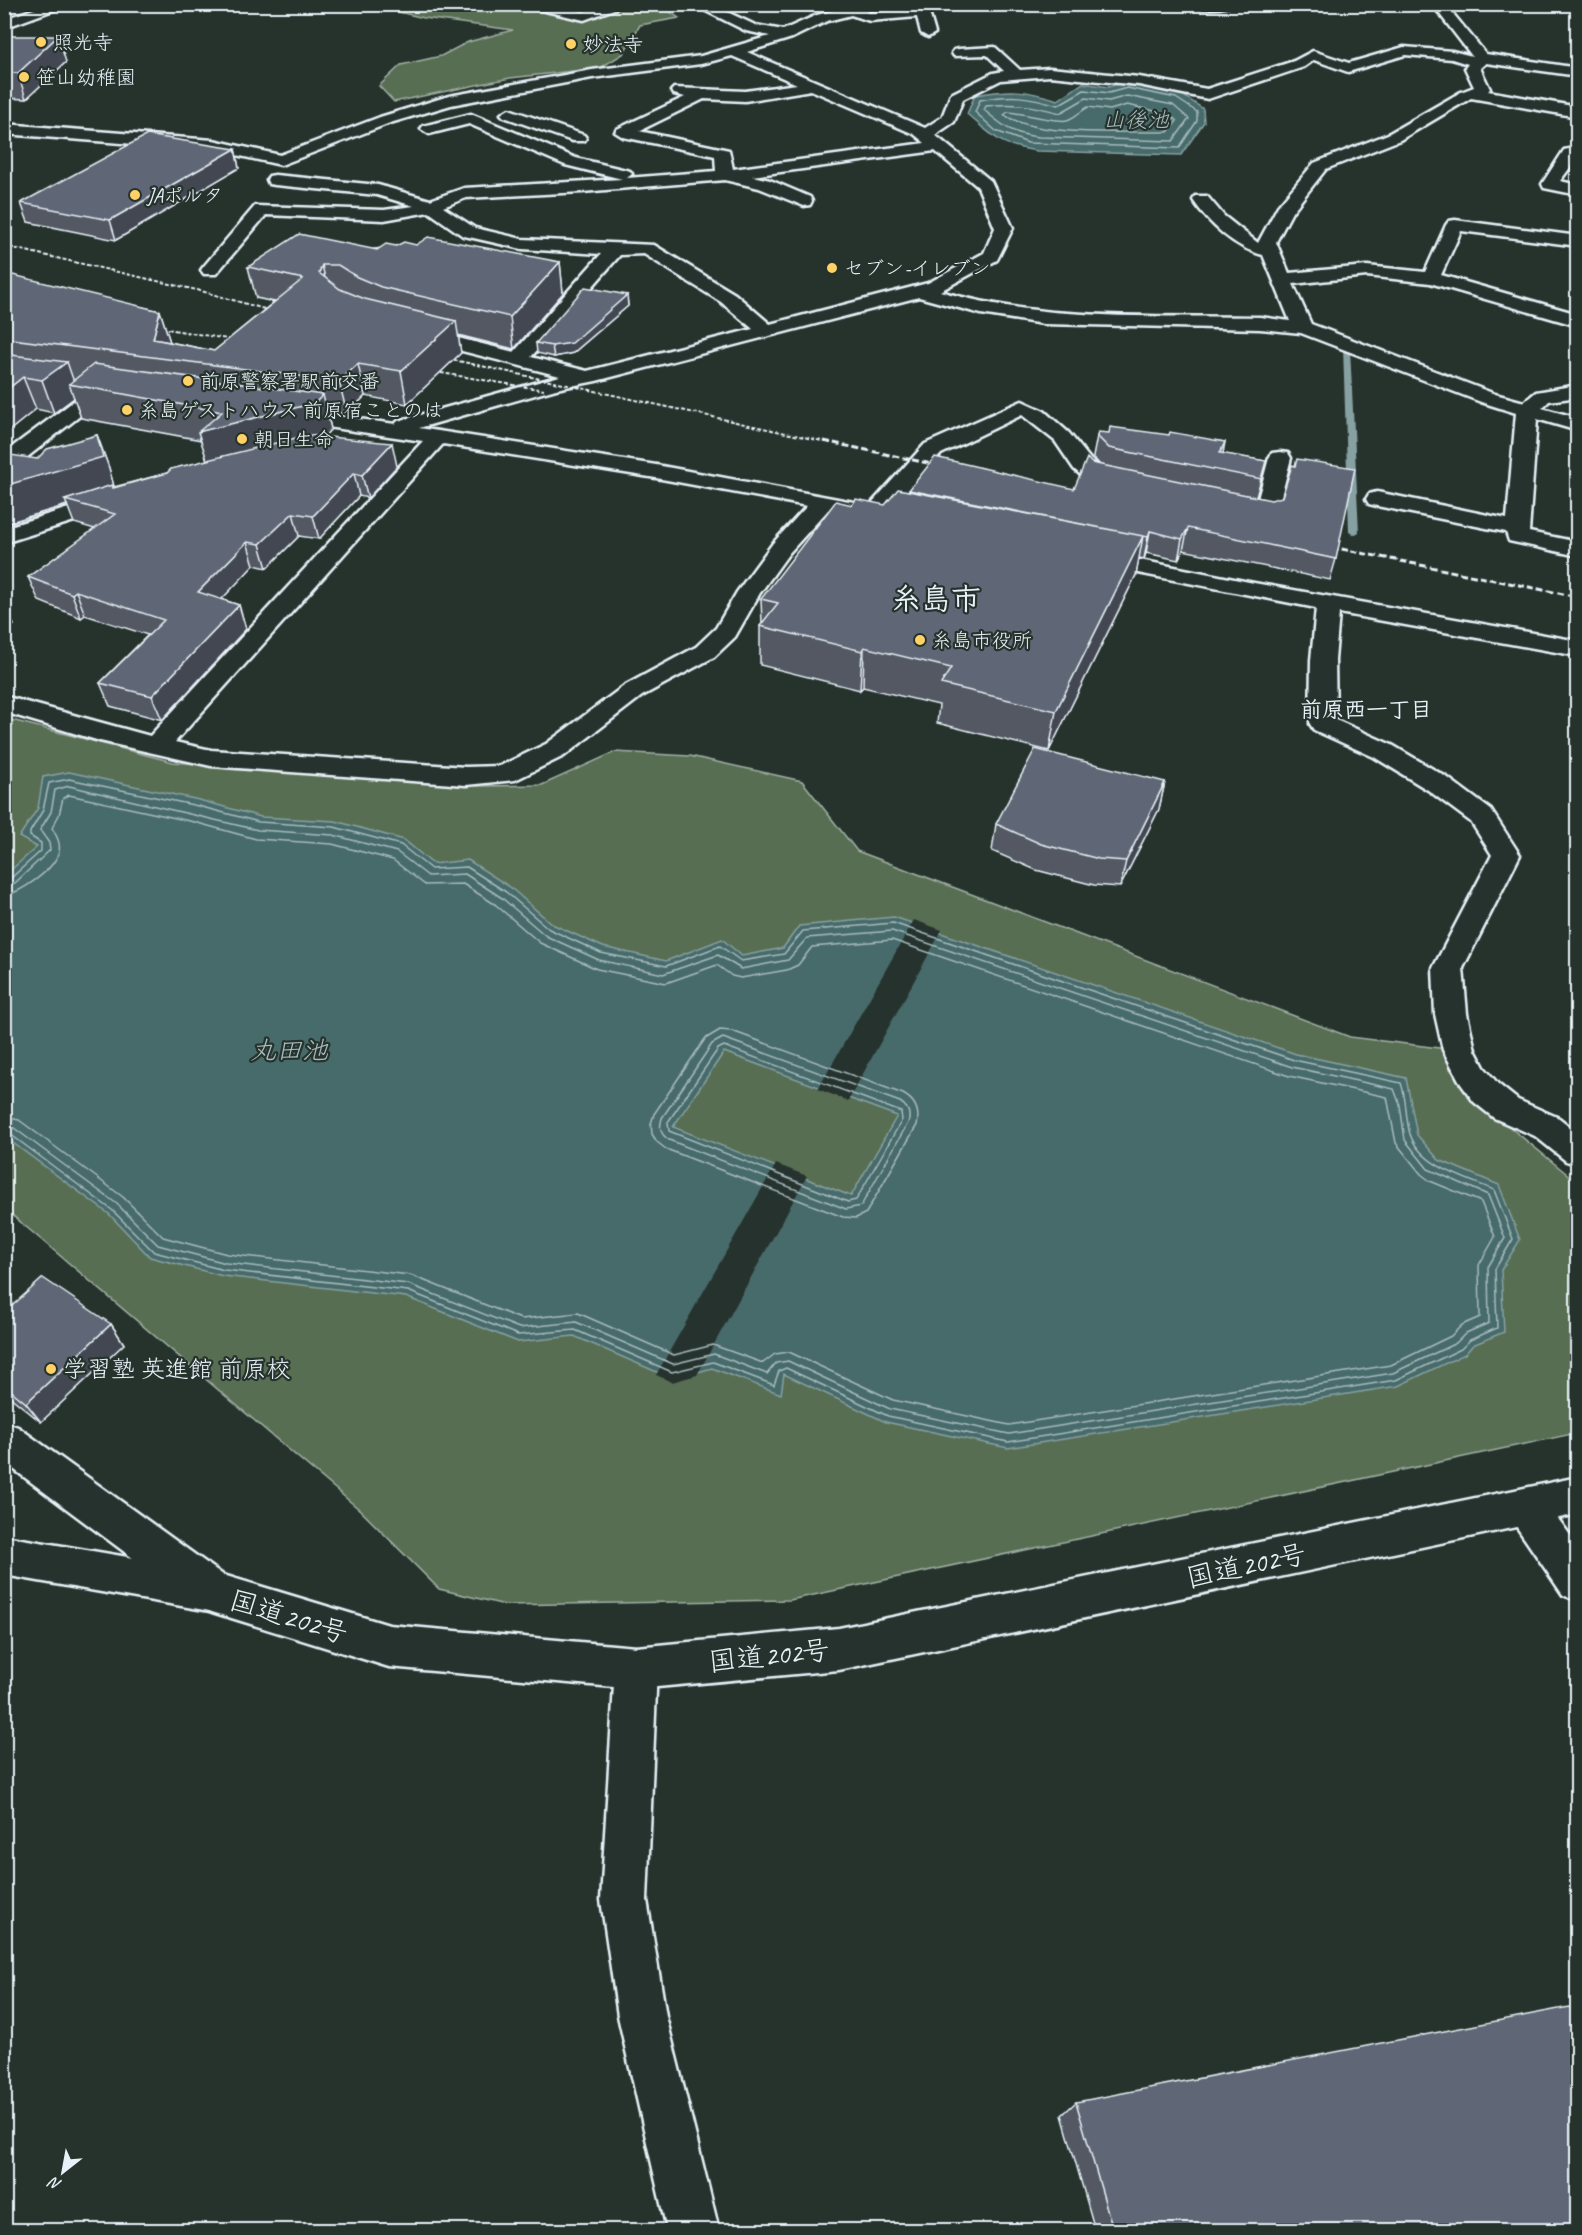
<svg xmlns="http://www.w3.org/2000/svg" width="1582" height="2235" viewBox="0 0 1582 2235" font-family="Caveat,'Klee One',sans-serif">
	<style>
		.green { fill: #596e52; stroke: #a0b0a5; stroke-width: 1.5 }
		.water { fill: #476b6a; stroke: #87a1a3; stroke-width: 1.5; fill-rule: evenodd }
		.pier { fill: #26332d }
		.lines { fill: none; stroke-linecap: round; stroke-linejoin: round }
		.shore { stroke: #a8bbbf; stroke-width: 1.5 }
		.stream { fill: #87a1a3; fill-rule: evenodd }
		.minor-casing { stroke: #e8f1f8; stroke-width: 5 }
		.major-casing { stroke: #e8f1f8; stroke-width: 5 }
		.highway-casing { stroke: #e8f1f8; stroke-width: 5 }
		.minor { fill: #26332d; fill-rule: evenodd }
		.major { fill: #26332d; fill-rule: evenodd }
		.highway { fill: #26332d; fill-rule: evenodd }
		.rail-far1 { stroke: #e8f1f8; stroke-width: 2; stroke-dasharray: 4 2; stroke-linecap: butt }
		.rail { stroke: #e8f1f8; stroke-width: 3; stroke-dasharray: 7 3; stroke-linecap: butt }
		.wall { fill: #525864; stroke: #e8f1f8; stroke-width: 1.5 }
		.shaded-wall { fill: #424751; stroke: #e8f1f8; stroke-width: 1.5 }
		.building { fill: #5f6674; stroke: #e8f1f8; stroke-width: 1.5 }
		.poi-dot { fill: #ffd166; stroke: #26332d; stroke-width: 2 }
		.labels { text-anchor: middle; stroke-width: 4.5; stroke-linejoin: round; paint-order: stroke }
		.far-poi-label { font-size: 20px; fill: #e8f1f8; stroke: #26332d; text-anchor: start }
		.far-water-label { font-size: 22px; font-style: italic; fill: #a8bbbf; stroke: #26332d }
		.far-neighbourhood-label { font-size: 22px; font-weight: bold; fill: #e8f1f8; stroke: #26332d }
		.poi-label { font-size: 24px; fill: #e8f1f8; stroke: #26332d; text-anchor: start }
		.water-label { font-size: 26px; font-style: italic; fill: #a8bbbf; stroke: #26332d }
		.near-street-label { font-size: 28px; fill: #e8f1f8; stroke: #26332d }
		.far-town-label { font-size: 30px; font-weight: bold; fill: #e8f1f8; stroke: #26332d }
	</style>
	<rect width="100%" height="100%" fill="#26332d"/>
	<filter id="ink" filterUnits="userSpaceOnUse"><feTurbulence type="fractalNoise" baseFrequency=".0167" numOctaves="2"/><feDisplacementMap in="SourceGraphic" scale="12" xChannelSelector="R" yChannelSelector="G"/><feConvolveMatrix kernelMatrix="1 2 1 2 8 2 1 2 1" color-interpolation-filters="sRGB"/></filter>
	<g filter="url(#ink)">
		<path class="green" d="M669,4L666,9L679,18L640,25L623,54L600,68L510,78L394,102L379,86L401,65L441,56L468,42L513,30L424,18L369,5Z
			M4,718L173,762L477,786L542,785L615,752L690,756L802,781L857,851L1350,1037L1447,1049L1450,1069L1489,1110L1577,1182V1433L790,1600L505,1605L439,1589L360,1510L5,1209Z"/>
		<path class="water" d="M1126,82L1178,92L1203,109L1204,122L1181,155L1037,151C999,145 995,138 967,114L975,95C1010,89 1024,89 1058,100L1083,83L1108,87Z
			M69,772L199,800L261,817L335,821L404,840L433,864L468,860L510,887L552,924L603,947L666,961L722,939L742,956L783,948L799,926L894,917L1296,1054L1406,1078L1417,1135L1439,1160L1499,1185L1520,1240L1501,1270L1504,1332L1473,1345L1465,1354L1398,1386L1008,1448L886,1422L784,1374L781,1394L712,1368L673,1379L574,1336L518,1342L406,1297L223,1276L150,1257L109,1214L5,1137V875L37,847L19,837L38,808L43,777ZM724,1052L897,1116L851,1196L673,1127Z"/>
		<path class="pier" d="M914,920L942,930L848,1101L818,1089Z
			M776,1164L807,1176L697,1375L672,1382L656,1375Z"/>
		<g class="lines">
			<path class="shore" d="M1127,88L1176,98L1197,112V121L1179,148L1028,143L996,131L975,112L980,100C1012,94 1027,96 1058,105L1084,90L1109,93Z
				M1127,96L1173,105L1189,119L1173,141L1039,137C1012,134 1004,127 984,110L986,106C1013,102 1034,106 1060,113L1086,98L1109,101Z
				M1127,105L1169,114L1177,121L1168,132C1123,131 1041,138 1004,115L1008,112C1022,113 1058,123 1067,120C1074,118 1081,111 1088,107L1110,110Z
				M4,879L11,878L41,851V843L30,836V832L43,810L49,783L69,779L198,806L259,822L334,827L401,845L431,869L467,867L506,892L549,929L601,953L666,966L720,946L741,961L784,954L803,931L893,923L1294,1060L1401,1083C1407,1100 1405,1117 1410,1134C1421,1167 1466,1178 1494,1190L1513,1239L1495,1269L1497,1328L1470,1340L1461,1349L1396,1380L1008,1442L888,1416L786,1368L779,1371L774,1385L713,1362L672,1372L575,1330L518,1335L408,1291L224,1270L154,1252L112,1210L10,1134L4,1133
				M4,886L15,883L50,850L49,843L40,830L51,812L55,790L69,786L258,830L333,835L397,852L428,876L465,874L502,898L546,936L599,960L663,974L718,955L741,969L788,960L807,938L892,931L1292,1067L1394,1089L1400,1105L1405,1140L1428,1169L1488,1195L1505,1238L1488,1267L1489,1323L1466,1333L1456,1343L1393,1373L1009,1434L890,1409L788,1361L776,1363L767,1374L714,1354L673,1364L576,1322L519,1328L408,1284L226,1263L158,1245L117,1204L14,1128L4,1125
				M4,896C21,892 55,870 59,851C61,843 56,835 52,828L59,815L63,798L69,795L194,822L256,839L332,844L393,860L425,885L463,884L496,905L540,943L597,969L666,983L717,965L732,976L741,978L787,970L798,965L812,947L892,940L1289,1076L1387,1097L1396,1143L1421,1174L1430,1181L1481,1202L1495,1237L1479,1265L1480,1317L1462,1325L1451,1336L1391,1365L1009,1425L893,1400L789,1352L775,1354L763,1363L713,1345L674,1355L578,1313L521,1319L410,1275L227,1254L163,1237L123,1197L19,1120L4,1116
				M720,1030L732,1031L903,1094C916,1101 920,1111 917,1125L866,1213L856,1218L843,1217L666,1149L657,1142L652,1134L651,1124L654,1114L705,1039Z
				M723,1038L900,1102C908,1107 911,1114 908,1123L861,1206L846,1209L669,1140C660,1134 659,1128 662,1118L712,1044Z
				M724,1046L901,1112L902,1120L856,1200L848,1202L669,1131L668,1122L718,1049Z"/>
			<path class="stream" d="M1343,347L1350,349L1359,532L1354,535L1349,532Z"/>
			<defs>
				<path id="minor" d="M49,4H70L4,28V19Z
					M527,4H552L583,12L606,4H628L584,20L528,7Z
					M692,4H710L755,25L783,30L817,15L860,4H885L865,12L870,13L928,9L935,33L928,37L921,33L917,17L870,21L851,15L827,21L792,38L747,52L925,128L942,117L951,94L993,73L1004,71L987,55L954,56L952,53L954,50L959,49L995,47L1020,70L1050,68L1139,77L1207,89L1294,61L1313,51L1349,63L1404,47L1452,51L1472,56L1432,4H1445L1486,54L1578,68V76L1486,63L1480,68L1490,89L1488,91L1578,107V117L1471,98L1400,140L1326,169L1292,212L1276,242L1289,273L1367,266L1425,272L1446,225L1449,221L1455,220L1578,236V246L1461,231L1441,275L1578,314V326L1430,283L1367,276L1293,284L1311,324L1495,394L1524,402L1536,392L1578,385V397L1549,401L1542,408L1578,418V431L1537,419L1529,532L1578,542V556L1509,541L1506,532L1377,506L1369,504L1366,499L1369,494L1377,492L1507,519L1516,413L1481,402L1301,333L1260,329L1043,324L981,314L919,297L596,381L556,389L419,428L656,465L870,505L925,444L1022,401L1044,411L1069,433L1090,459L1104,472L1132,478L1135,483L1132,488L1124,490L1089,482L1074,469L1055,441L1022,415L941,454L885,518L875,520L828,510L789,553L760,593L735,637L714,657L642,696L564,756L515,780L466,785L211,766L100,741L4,712V696L150,736L423,441L286,421L279,419L276,415L279,411L286,409L395,424L398,421L560,376L411,338L408,334L411,330L418,328L514,352L601,254L522,249L469,237L463,236L429,212L384,220L266,215L216,274H204L201,270L204,266L255,206L384,210L414,206L377,195L275,185L269,184L267,180L269,176L275,175L378,185L430,200L464,188L622,179L565,165L469,124L429,134L421,129L423,126L471,114L576,158L630,171L632,174L627,178L716,171L715,156L623,137L615,132L617,129L685,97L674,94L671,91L674,88L745,91L797,84L732,56L701,64L592,78L451,105L390,123L281,165L213,150L4,134V124L213,140L280,155L380,117L449,96L592,70L701,56L770,36L746,31ZM1405,55L1452,59L1468,64L1465,68L1474,87L1461,92L1388,134L1314,163L1278,206L1258,243L1224,216L1207,196H1195L1193,200C1209,224 1235,248 1263,255L1290,321L1260,317C1153,315 1043,322 940,291L997,260L1013,228L991,181L935,135L954,122L963,99L1001,80L1050,76L1139,85L1208,99L1304,67L1314,60L1348,72ZM811,90L914,134L925,143L733,169L729,150L639,131L704,99L745,101ZM935,151L978,187L995,228L984,253L928,283L770,324L735,294L654,245L522,239L475,228L443,207L466,198L582,192L725,180L759,188L804,206L810,205L812,201L810,197L770,180L752,176ZM644,254L721,302L753,329L587,371L531,357L620,255ZM443,444L656,478L807,506L773,543L737,592L716,628L696,647L624,686L546,744L500,766L466,767L211,750L175,742Z
					M1178,4H1232C1225,10 1185,10 1178,4Z
					M509,109L584,135L586,138L584,141H572L504,117L501,114Z
					M1578,147V157L1560,181L1578,185V195L1544,188L1542,184L1564,150Z
					M1280,452L1288,453L1291,458L1277,512L1274,517L1266,519L1225,510L1222,505L1225,500L1233,498L1257,503L1269,458L1272,453Z
					M114,494L122,496L125,501L122,506L4,543V528Z
					M1095,551L1254,583L1578,641V656L1339,613L1335,660L1336,720L1392,745L1448,778L1491,810L1520,855L1463,968L1467,1014L1475,1050L1484,1067L1498,1084L1518,1100L1559,1118L1578,1133V1165L1566,1161L1535,1136L1494,1118L1474,1102L1461,1084L1443,1050L1435,1014L1433,968L1492,855L1471,822L1428,790L1374,757L1314,730L1310,724L1311,660L1316,608L1087,563L1083,558L1087,553Z
					M4,1536L210,1571L225,1577L231,1591L225,1605L210,1611L4,1575Z
					M636,1647L651,1653L657,1668L647,1900L666,2016L719,2230H667L618,2016L601,1900L615,1668L621,1653Z"/>
				<path id="major" d="M101,384L108,386L111,390L108,394L12,469L4,470V453L94,386Z
					M1526,1488L1540,1494L1578,1546V1601L1563,1595L1512,1520L1506,1507L1512,1494Z"/>
				<path id="highway" d="M4,1422L18,1427L223,1575L389,1625L636,1647L839,1628L1578,1477V1514L839,1670L636,1689L389,1667L212,1612L197,1606L4,1462Z"/>
			</defs>
			<use href="#minor" class="minor-casing"/>
			<use href="#major" class="major-casing"/>
			<use href="#highway" class="highway-casing"/>
			<use href="#minor" class="minor"/>
			<use href="#major" class="major"/>
			<use href="#highway" class="highway"/>
			<path class="rail-far1" d="M4,246L201,291L282,314
				M150,326L245,342
				M436,356L831,443
				M423,370L544,390"/>
			<path class="rail" d="M824,441L946,467
				M1322,545L1578,597"/>
		</g>
		<path class="wall" d="M4,41L66,62L26,99L4,98Z
			M235,149L239,168L116,240L28,222L21,203Z
			M416,245L560,262L563,293L514,349L458,335L461,353L407,404L365,396L347,414L327,411L331,429L324,436L397,466L368,498L359,496L319,539L299,536L267,568L254,565L221,599L239,605L246,629L162,720L110,706L100,683L148,635L85,615L81,618L39,601L28,577L95,529L74,523L67,505L14,521L37,459L97,435L109,468L114,487L167,473L207,460L201,440L81,418L74,398L54,413L36,409L4,435V277L160,311L170,342L214,351L274,302L256,298L248,267L396,246Z
			M627,295L628,306L573,353L554,357L537,353L536,343Z
			M1109,433L1169,435L1225,442L1223,454L1266,461L1256,497L1336,559L1330,580L1183,550L1178,560L1146,553L1144,559L1139,558L1136,575L1049,751L937,723L939,705L863,687L860,690L760,665V626L762,624L761,599L885,505L909,491V490L1074,489L1092,463L1100,465L1093,457L1097,436Z
			M1165,782L1159,809L1120,887L1094,885L1036,870L992,851L996,824Z
			M4,1313L111,1324L124,1344L41,1422L4,1392Z
			M1076,2102L1578,2230H1095L1062,2115Z"/>
		<path class="shaded-wall" d="M58,36L66,62L26,99L18,73Z
			M235,149L239,168L116,240L110,220Z
			M560,262L563,293L514,349L510,317Z
			M322,265L329,296L319,273Z
			M627,295L628,306L573,353L554,357L552,346Z
			M160,311L170,342L153,339Z
			M456,321L461,353L407,404L401,371Z
			M67,362L75,385L69,384L74,398L54,413L42,380Z
			M358,364L365,396L347,414L339,381Z
			M23,377L36,409L4,435V392Z
			M323,395L331,429L323,438L209,466L198,432Z
			M97,435L109,468L115,490L65,500L67,505L14,521L4,526V486Z
			M392,443L397,466L368,498L362,475Z
			M354,473L359,496L319,539L313,516Z
			M293,513L299,536L267,568L260,544Z
			M1188,528L1183,550L1178,560L1182,539Z
			M1150,531L1146,553L1144,559L1148,537Z
			M1143,536L1136,575L1049,751L1056,711Z
			M247,542L254,565L206,616L198,592Z
			M76,591L85,615L81,618L72,594Z
			M4,604L14,625L4,633Z
			M239,605L246,629L162,720L152,696Z
			M864,647L863,687L860,690L862,651Z
			M1165,782L1159,809L1120,887L1126,861Z
			M111,1324L124,1344L41,1422L26,1403Z"/>
		<path class="building" d="M11,36H58L18,73L4,72V41Z
			M147,135L235,149L110,220L21,203Z
			M299,234L377,250L386,244L396,246L404,242L416,245L428,237L560,262L510,317L381,287L357,277L338,265H322L319,273L340,289L365,299L456,321L401,371L358,364L339,381L4,338V277L9,274L160,311L153,339L214,351L303,279L248,267Z
			M585,287L627,295L572,343L552,346L536,343Z
			M4,354L67,362L42,380L23,377L4,392Z
			M94,364L323,395L315,403L198,432L222,412L69,384Z
			M1110,427L1169,435L1170,432L1225,442L1220,453L1266,461L1261,479L1109,448L1097,436L1098,432L1109,433Z
			M97,435L103,457L4,486V454L37,459L47,449Z
			M308,435L392,443L362,475L354,473L313,516L293,513L260,544L247,542L198,592L239,605L152,696L100,683L164,620L76,591L72,594L28,577L115,514L65,500L112,485L113,488L167,473L171,469Z
			M935,457L1074,489L1087,458L1092,463L1271,500L1282,497L1292,465L1295,466L1297,459L1355,468L1336,559L1188,528L1182,539L1150,531L1148,537L909,490Z
			M898,489L1143,536L1056,711L941,684L951,668L864,647L862,651L760,626L778,603L761,599L836,501L852,505L856,499L885,505Z
			M1035,749L1165,782L1126,861L1099,859L1041,844L996,824Z
			M43,1278L111,1324L26,1403L4,1385V1313Z
			M1569,2007L1578,2013V2230H1113L1076,2102Z"/>
	</g>
	<g class="poi-dot">
		<circle cx="41" cy="42" r="6"/>
		<circle cx="571" cy="44" r="6"/>
		<circle cx="24" cy="77" r="6"/>
		<circle cx="135" cy="195" r="6"/>
		<circle cx="832" cy="268" r="6"/>
		<circle cx="188" cy="381" r="6"/>
		<circle cx="127" cy="410" r="6"/>
		<circle cx="242" cy="439" r="6"/>
		<circle cx="920" cy="640" r="6"/>
		<circle cx="51" cy="1369" r="6"/>
	</g>
	<g class="labels">
		<g class="far-poi-label">
			<text x="53" y="49">照光寺</text>
			<text x="583" y="51">妙法寺</text>
			<text x="36" y="84">笹山幼稚園</text>
			<text x="147" y="202">JAポルタ</text>
			<text x="844" y="275">セブン-イレブン</text>
			<text x="200" y="388">前原警察署駅前交番</text>
			<text x="139" y="417">糸島ゲストハウス 前原宿ことのは</text>
			<text x="254" y="446">朝日生命</text>
			<text x="932" y="647">糸島市役所</text>
		</g>
		<g class="far-water-label">
			<text x="1136" y="127">山後池</text>
		</g>
		<g class="far-neighbourhood-label">
			<text x="1366" y="717">前原西一丁目</text>
		</g>
		<g class="poi-label">
			<text x="63" y="1377">学習塾 英進館 前原校</text>
		</g>
		<g class="water-label">
			<text x="289" y="1059">丸田池</text>
		</g>
		<g class="near-street-label">
			<text transform="translate(1246 1565) rotate(-12)" y="10">国道202号</text>
			<text transform="translate(289 1616) rotate(17)" y="10">国道202号</text>
			<text transform="translate(769 1655) rotate(-6)" y="10">国道202号</text>
		</g>
		<g class="far-town-label">
			<text x="936" y="609">糸島市</text>
		</g>
	</g>
	<rect width="1582" height="2235" fill="none" stroke="#26332d" stroke-width="24"/>
	<rect x="12" y="12" width="1558" height="2211" fill="none" stroke="#e8f1f8" stroke-width="2" filter="url(#ink)"/>
	<g transform="translate(63 2172) rotate(211)" stroke="#26332d" stroke-width="4.5" paint-order="stroke">
	<path d="M0-4.5L10 22L0 15L-10 22Z" fill="#e8f1f8"/>
	<text y="-9" font-size="16" font-weight="bold" text-anchor="middle" fill="#e8f1f8">N</text>
	</g>
</svg>
